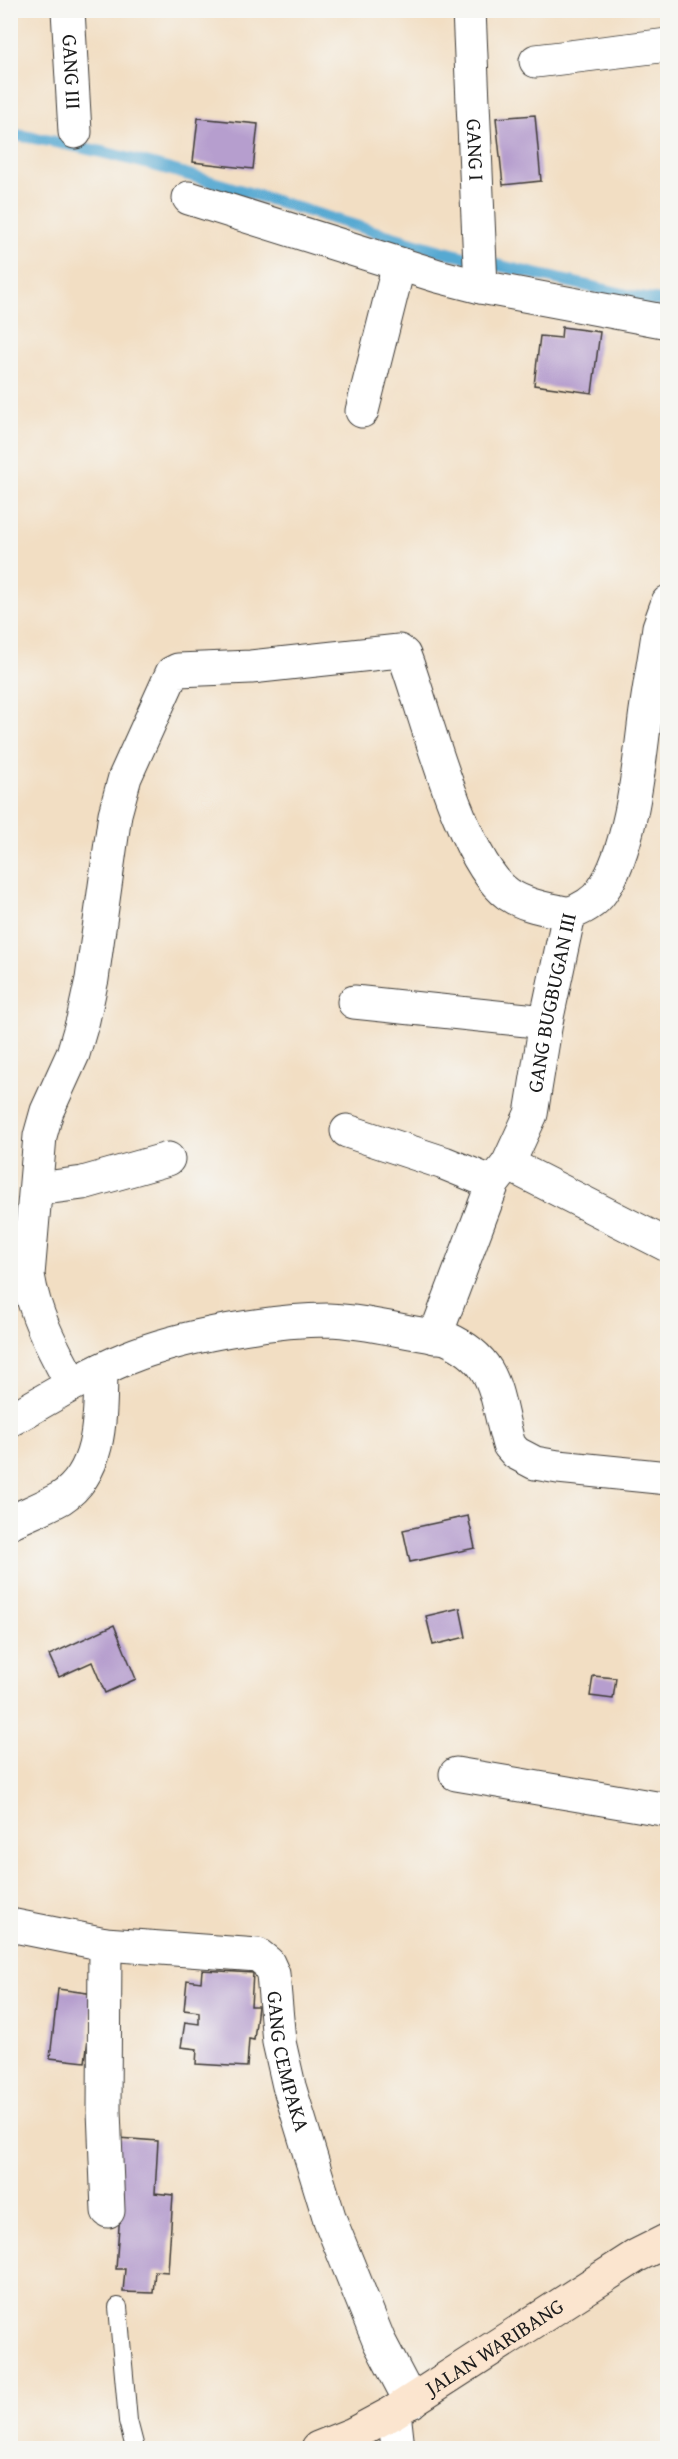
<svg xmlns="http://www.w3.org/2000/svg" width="678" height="2459" viewBox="0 0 678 2459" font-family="'Gentium Book Plus',serif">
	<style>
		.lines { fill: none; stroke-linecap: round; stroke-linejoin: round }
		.stream { stroke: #57a9d2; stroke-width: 12 }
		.building { fill: #b69ece }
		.lane-casing { stroke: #3c3935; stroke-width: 20 }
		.street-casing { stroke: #3c3935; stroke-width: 35 }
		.secondary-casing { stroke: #3c3935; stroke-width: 35 }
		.lane { stroke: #fff; stroke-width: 18 }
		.street { stroke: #fff; stroke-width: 33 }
		.secondary { stroke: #fbe5cf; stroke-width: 33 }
		.labels { text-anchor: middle; stroke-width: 4.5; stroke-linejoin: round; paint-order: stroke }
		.street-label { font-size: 21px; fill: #1c1c1c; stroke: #f6f6f2 }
	</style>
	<rect width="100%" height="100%" fill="#f6f6f2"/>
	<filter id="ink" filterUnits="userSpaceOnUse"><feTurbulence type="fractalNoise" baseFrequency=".0167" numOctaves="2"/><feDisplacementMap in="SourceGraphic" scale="12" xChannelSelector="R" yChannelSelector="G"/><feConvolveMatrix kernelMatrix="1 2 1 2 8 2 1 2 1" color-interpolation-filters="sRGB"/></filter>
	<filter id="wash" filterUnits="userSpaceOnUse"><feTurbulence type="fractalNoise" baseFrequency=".008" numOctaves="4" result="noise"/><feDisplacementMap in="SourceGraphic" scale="24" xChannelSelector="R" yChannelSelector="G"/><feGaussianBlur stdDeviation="1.35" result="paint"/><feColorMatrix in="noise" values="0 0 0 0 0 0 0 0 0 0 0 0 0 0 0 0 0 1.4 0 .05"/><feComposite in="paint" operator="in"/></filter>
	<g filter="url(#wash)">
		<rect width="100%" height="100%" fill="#f2dec3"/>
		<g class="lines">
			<path class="stream" d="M10,134C153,156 289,208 427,247C497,267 569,281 639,298L668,302"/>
		</g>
		<g id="blocks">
			<path class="building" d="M535,115L541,181L503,185L496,118Z
				M198,118L258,124L253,169L193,162Z
				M562,327L600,332L592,393L534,385L540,336L561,338Z
				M468,1516L475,1548L410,1562L403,1530Z
				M460,1608L466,1637L433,1645L426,1616Z
				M114,1625L136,1679L105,1693L92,1662L59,1677L49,1655Z
				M593,1676L616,1678L613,1699L590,1696Z
				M202,1970L253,1973L251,2006H258L254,2040L249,2039L247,2067L196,2064L197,2049L181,2047L185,2022L199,2024V2012L184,2010L187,1980L201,1982Z
				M58,1989L94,1994L85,2062L50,2058Z
				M118,2138L158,2141L155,2193L173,2195L168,2272L155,2271L153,2293L123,2292L125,2269H116L121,2198Z"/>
		</g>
	</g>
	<g filter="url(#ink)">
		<use href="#blocks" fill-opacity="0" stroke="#3c3935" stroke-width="1.5"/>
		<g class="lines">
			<defs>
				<path id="lane" d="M118,2307L128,2421L135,2448"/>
				<g id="street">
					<path id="s1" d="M68,10L75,132"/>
					<path id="s2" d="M469,10L481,287"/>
					<path d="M536,61L668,45"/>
					<path d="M189,198L438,276L481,287L668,322"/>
					<path d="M362,411L399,264"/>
					<path d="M569,914C582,909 594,903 602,891C631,850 639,767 645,718C649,687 655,657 659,627L668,602"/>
					<path d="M354,1002L546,1022"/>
					<path d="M347,1131L444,1163L493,1183"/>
					<path d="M508,1164L667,1245"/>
					<path d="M37,1189L83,1183L168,1159"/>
					<path id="s3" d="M435,1337L493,1183L508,1164L531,1114L546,1022L569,914"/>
					<path d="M72,1384C53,1349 34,1315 28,1275L40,1136L47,1111L73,1054L83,1020L92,979L115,814L125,777L172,673L178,670L251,667L399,651L404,655L407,663C427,718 462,861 508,894C525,906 549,909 569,914"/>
					<path d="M10,1420C49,1398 86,1375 127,1358C181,1336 271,1320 328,1320C367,1321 407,1333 446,1338C500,1362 494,1394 509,1445L516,1453L535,1463L558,1467L668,1478"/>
					<path d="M10,1522C27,1514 45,1507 61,1498C103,1471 100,1413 101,1370"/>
					<path d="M456,1774L668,1810"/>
					<path id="s4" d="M10,1925L105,1944L258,1955L268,1963L273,1974L279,2042L289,2086L330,2220L379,2341L411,2402"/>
					<path d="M105,1944L104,2110L108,2211"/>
					<path d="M394,2412L398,2448"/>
				</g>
				<g id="secondary">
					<path id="s5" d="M318,2448L353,2434L394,2412L636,2256L668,2240"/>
				</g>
			</defs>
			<use href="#lane" class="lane-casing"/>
			<use href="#street" class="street-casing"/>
			<use href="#secondary" class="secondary-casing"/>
			<use href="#lane" class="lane"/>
			<use href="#street" class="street"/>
			<use href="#secondary" class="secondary"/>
		</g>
	</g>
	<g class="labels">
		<g class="street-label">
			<text dy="7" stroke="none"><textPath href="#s1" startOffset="62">GANG III</textPath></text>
			<text dy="7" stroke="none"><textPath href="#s2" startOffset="140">GANG I</textPath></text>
			<text dy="7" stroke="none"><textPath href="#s3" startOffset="357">GANG BUGBUGAN III</textPath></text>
			<text dy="7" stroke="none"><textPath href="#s4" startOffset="364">GANG CEMPAKA</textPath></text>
			<text dy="7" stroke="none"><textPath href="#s5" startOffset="204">JALAN WARIBANG</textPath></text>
		</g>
	</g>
	<rect width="678" height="2459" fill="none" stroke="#f6f6f2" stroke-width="36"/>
</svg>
